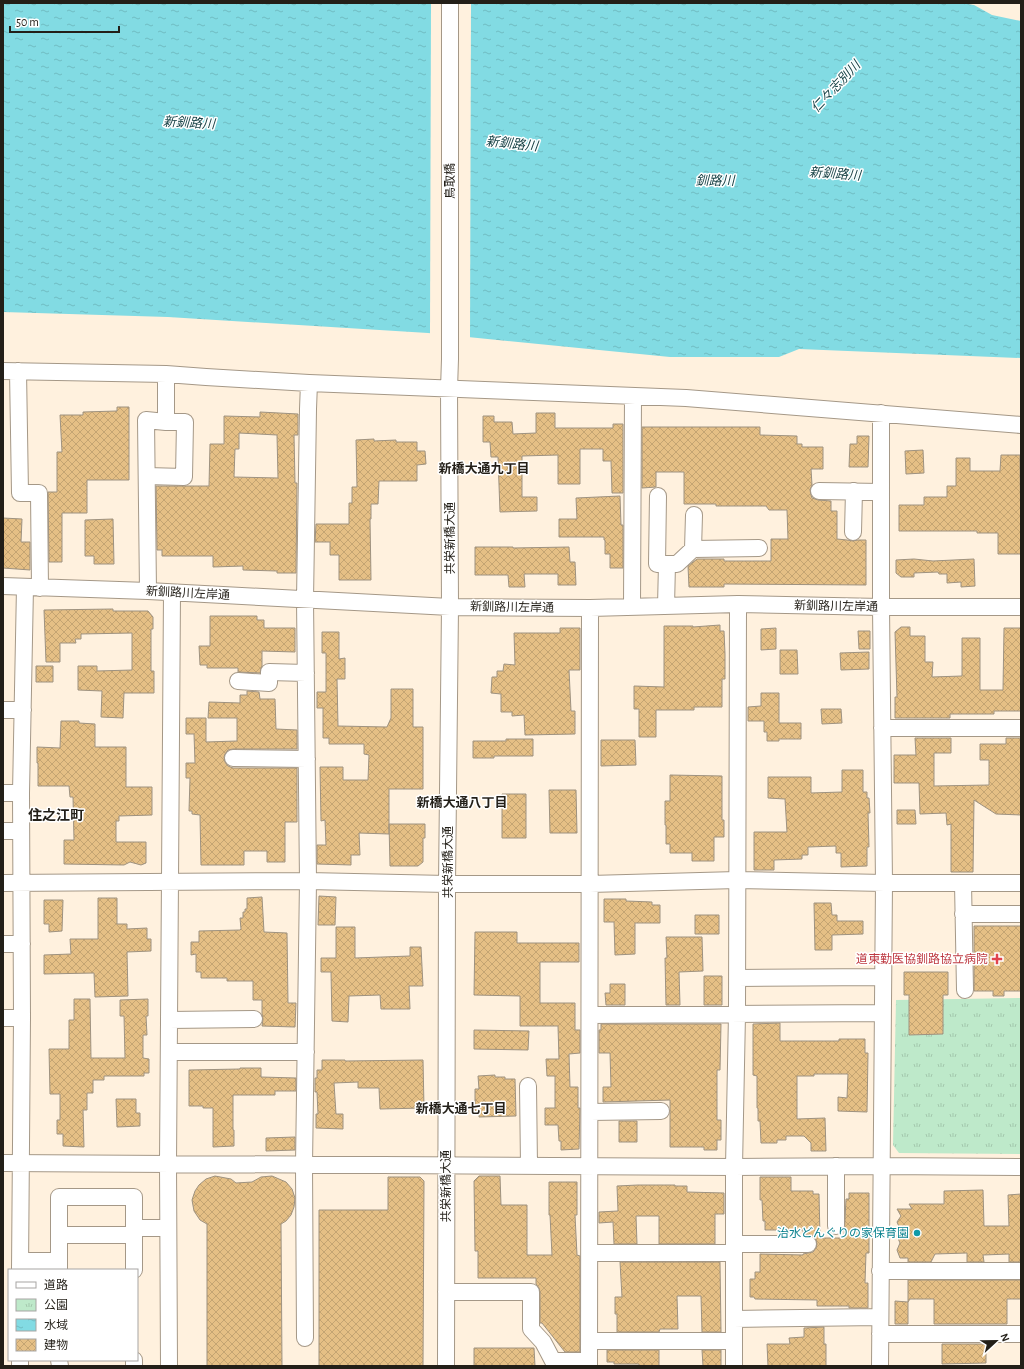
<svg xmlns="http://www.w3.org/2000/svg" width="1024" height="1369" viewBox="0 0 1024 1369" font-family="'Alegreya Sans','Noto Sans JP',sans-serif">
	<style>
		.park { fill: url(#park-tufts) }
		.water { fill: url(#water-ripples) }
		.pier { fill: #fff1de }
		.building { fill: url(#building-cross-hatch); stroke: #9e9280; fill-rule: evenodd }
		.lines { fill: none; stroke-linecap: round; stroke-linejoin: round }
		.minor-casing { stroke: #a59887; stroke-width: 18 }
		.minor { stroke: #fff; stroke-width: 16 }
		.health-dot { fill: #e0444e; stroke: #fff; stroke-width: 1.5 }
		.culture-dot { fill: #0f9aa8; stroke: #fff; stroke-width: 1.5 }
		.labels { text-anchor: middle; stroke-width: 3; stroke-linejoin: round; paint-order: stroke }
		.street-label { font-size: 12px; fill: #231f18; stroke: #fff }
		.health-label { font-size: 12px; fill: #be3a42; stroke: #fff; text-anchor: end }
		.culture-label { font-size: 12px; fill: #0d838f; stroke: #fff; text-anchor: end }
		.water-label { font-size: 13px; font-style: italic; fill: #194347; stroke: #fff }
		.neighbourhood-label { font-size: 13px; font-weight: bold; fill: #231f18; stroke: #fff }
		.quarter-label { font-size: 14px; font-weight: bold; fill: #231f18; stroke: #fff }
	</style>
	<defs>
		<pattern id="park-tufts" width="24" height="20" patternUnits="userSpaceOnUse"><rect width="24" height="20" fill="#bee9ca"/><path d="M3 7l-1-3M5 7V3M7 7l1-3M15 17l-1-3M17 17v-4M19 17l1-3" fill="none" stroke="#a3c7ad"/></pattern>
		<pattern id="water-ripples" width="26" height="14" patternUnits="userSpaceOnUse"><rect width="26" height="14" fill="#82dbe3"/><path d="M2 4q2-2 4 0t4 0M15 11q2-2 4 0t4 0" fill="none" stroke="#70bcc2"/></pattern>
		<pattern id="building-cross-hatch" width="8" height="8" patternUnits="userSpaceOnUse"><rect width="8" height="8" fill="#e5bf85"/><path d="M0 0l8 8M0 8l8-8" fill="none" stroke="#c4a472"/></pattern>
	</defs>
	<rect width="100%" height="100%" fill="#fff1de"/>
	<path class="park" d="M1021,998V1154L899,1153L893,1145L896,1000Z"/>
	<path class="water" d="M3,3H962L974,5L992,15L1021,21V358L799,349L779,357H670L428,333L168,317L3,312Z"/>
	<path class="pier" d="M431,3H471L470,339L430,335Z"/>
	<path class="building" d="M117,407H129V480H87V513H62V562H49L48,492H57V452H62L60,415H83V412L117,411Z
		M260,412L298,414V435H294L295,483H297L296,573H277V571L243,570V566L213,567V556H162V550H157L156,486H209L210,444H224V416L260,417ZM239,433L277,435L278,478L234,477L235,449H239Z
		M536,413H555V428H613V424H623V493H612L611,461H603V449H580V484H558V455L522,456V497H537V511L500,512L498,457H491L490,442H483V416H494V422H512L513,434L536,433Z
		M642,427H760V435L797,436V444H802V447H823V469H811L812,485L810,490L811,495L812,498L818,500L831,501V511H837V539L847,540L853,541L858,540H866V585L724,584V587H689L688,566L697,559H724V561H771V539H788L787,510H769L766,506H716V504H684V472H656V487L642,488Z
		M857,436H869L868,467H849L850,444H857Z
		M374,439V441L396,440V442H417V451H425L426,464L417,465V481H379L378,504H371V519H370L371,580H339V555H330V542H315L316,524H349V503H352V487H357L356,440Z
		M923,450L924,473L906,474L905,451Z
		M1001,455H1020L1021,554H998V533H977V531H899V505H924V497H947V486H956V458H970V471H1000Z
		M620,496L621,525H623V568H610V554H605V540H604V537H559V519H577L576,498Z
		M3,518L22,519L21,542H30V570L3,568Z
		M113,519L114,564H94V556H85V520Z
		M475,547H513V548L569,547L570,562H575L576,585H558V574H524L525,587H509L508,575H475Z
		M914,559L933,561L974,559L975,586L961,587V582L947,583V574H939L938,572L914,573V577H901L896,573V560Z
		M113,609V611H148L153,617V629H151V671H154V693H124L123,718L101,717L102,691L78,690V666H97V671L132,670V633L81,634V639H75L76,643H60V662H46L44,610Z
		M210,616H257V620H264V628H295V652L262,651V666L260,673L238,672V668H207V665H200L199,646H210Z
		M720,625V631H724L725,654V679H722V707H694V710H656V737H639V709H634V686L664,687V626H693V627Z
		M901,627H910V636H925V662H933L932,677L962,676V638H980V690H1003L1004,628H1021V711H994V714H950V718H895V697H897L895,632Z
		M560,628H580V670H569L571,711H575V734L525,735L524,715L512,716V712H501V694L491,693L492,677H497V671H503L504,664L515,665L514,633H560Z
		M776,628V649L761,650V629Z
		M858,631H870V649H859Z
		M322,632H339V659L345,658V679H337L338,726L387,727L391,718V689H413V727H423V789H389V834L359,833L360,855H351V865L317,864V845H326L325,820L321,821L320,767H343V780H368L369,755L364,754V744H329V738H323V708H317V692H326V653H322Z
		M780,650H797L798,674H780Z
		M869,652V669L841,670L840,653Z
		M36,666H53V682H36Z
		M247,691L259,692L260,699H275L276,729L297,730V749H233L228,750L225,754L224,757L225,762L228,766L233,768H297V822H285V862H267V851H244V865H201L200,815L192,814V811H189L190,778H186V763H195L194,734H186V718H206V742L237,741V718H208L209,702L240,703V695H247Z
		M761,693H779V723H801V739H779V741H767V732H764V721H748V707L761,706Z
		M821,709H841L842,723L822,724Z
		M61,721H79V723L95,724V747H126V787H152V815L119,816V821H116V842H146V863L141,865L130,862L124,865L64,864V840H74L73,797H70L69,786H38V763H37V747L60,748Z
		M915,738H951V753H934V786L989,785V760H980V744H1006V738H1021V815L996,814L974,800L973,872H951V824L947,825L946,813L920,814L919,783H894V755H916Z
		M506,739H533V756H494V758H473V741H506Z
		M601,740H635L636,765L601,766Z
		M842,770H863V792H867V798H869L870,813H868L869,847H867V866L841,867V853H836V846L808,847V855H802V859L774,860V870H754V832H787L785,799L768,798V777H811V793L842,792Z
		M670,775L722,776V820H724V837H714V861H692V853H670V844H666V825H665V801H670Z
		M549,790H576L577,833H550Z
		M502,794H526V838H502Z
		M897,810H915L916,824H897Z
		M389,824H425V838H423V862L418,866H390Z
		M319,896L336,897L335,925H318Z
		M262,897L264,932L287,933L288,1003H296L295,1027L262,1026L263,1019L262,1014V1000H253V981H227V978H201V972H196V954L191,955V942H199V931L240,930L241,929L240,918H243V912H245V909H247V898Z
		M98,898H117V924H127V929L147,928V939H151V951L127,952L128,996L95,997L94,973L44,974V955L71,954L70,939H98Z
		M604,899H626V901L652,902V905H660V923H635V954L615,955L614,922H604Z
		M44,900H63L62,931L49,932V924H44Z
		M814,903H831L832,915H837V921H863V934L832,935V950H815Z
		M695,915H719V934H695Z
		M974,926H1021V991H1004V996H993V991H974Z
		M336,927H355V958L410,956V947H421L423,986H409L410,1009H381L380,995L349,996L348,1022L332,1021L331,972H321V958H336Z
		M475,932H517V943H579V962H540V1003H575V1030H580V1053L569,1054L570,1087H578V1108H580L579,1149L561,1150V1141H559L558,1125H545V1108H555V1076H547L546,1059H559L558,1026H520V996L474,995Z
		M666,937H702L703,971L679,972L680,1005H666L665,958H667Z
		M904,972H948V995H943V1034L909,1035V995H904Z
		M704,976H722V1005H704Z
		M610,984H625V1005H606L605,993H610Z
		M74,999H90L91,1058H125L124,1016H120V1000L148,999V1016H146L147,1035H143V1058L149,1059V1073H144V1076H104V1080H93V1093H87V1110H83L84,1147L63,1146V1134H57V1120H60V1094H50L49,1049H69V1020H74Z
		M780,1023V1041H839V1039H865V1053H868L867,1112L838,1111V1097L847,1098L848,1074H814V1076H797V1119L825,1118L826,1151H811V1143L804,1136H786V1140H777V1143H761L760,1121H758V1108H757V1076L753,1075V1024Z
		M601,1024H721L720,1070H717V1120H721V1140H717V1150H704V1147H670V1100L603,1102V1087H611L610,1053H599V1030H601Z
		M474,1030L529,1031L528,1050L474,1049Z
		M322,1060H345V1061L423,1060L424,1108L380,1109L379,1088H358V1082L334,1083L336,1114H343V1129L316,1128V1114H318L317,1092H315V1078H317V1070H322Z
		M240,1068H261V1077L296,1078V1091H275V1095H233V1130H234V1146L213,1147V1108H203V1106H189V1070L240,1069Z
		M495,1075V1077H505V1079H515L516,1116L479,1117V1112L475,1113V1089H479L478,1076Z
		M116,1099H136V1113H140V1126L117,1127Z
		M619,1121H637V1142H619Z
		M295,1137V1150L266,1151V1138Z
		M215,1176L231,1179L236,1183L252,1182L261,1177L272,1176L286,1182L292,1189L295,1198L294,1207L291,1215L286,1221L281,1224L282,1366H207V1224L200,1220L194,1211L192,1200L195,1191L199,1185L206,1179Z
		M479,1176H500L501,1205H527V1255H552L550,1215H549V1182H577V1215H575L577,1255L580,1256V1352H565L542,1323H540V1292L539,1288L536,1284V1278H478V1251H475L474,1181Z
		M388,1177H420L424,1181L423,1366H319V1210H388Z
		M760,1177H791V1191H813V1194H819L820,1238H844L846,1199H849V1193H869V1253H866L865,1283H868V1308H849V1306H817V1300L755,1299L754,1297H750V1279H755V1272H760V1254L803,1255V1254L813,1252L816,1248L817,1244L816,1240L813,1236L803,1234V1230H765V1221H763L762,1200H760Z
		M638,1185H675V1186H687V1192L724,1193V1214H715V1244H659V1216H636L637,1244H614L613,1222L599,1223V1212L618,1211L617,1186Z
		M983,1190L984,1226H1009L1008,1195L1021,1194V1262H1009V1254L983,1255L984,1262H967V1253L935,1254L931,1262H908V1258H900L897,1250L900,1243L897,1236L900,1229L897,1222L901,1216L897,1209H912L909,1204H944V1191Z
		M620,1262H720L721,1332H702L701,1296H677L678,1329H660L659,1332H617V1314H615V1297H622Z
		M908,1280H1021V1299H1007V1324H934V1299H910L908,1302V1324H895V1301L908,1302Z
		M824,1327V1344H826V1366H768L767,1344H790L789,1338L804,1337V1328Z
		M942,1344H986V1363L942,1364Z
		M474,1348H534L535,1366H474Z
		M607,1350H659V1366H639V1364H614V1362H607Z
		M702,1350H721V1366H703Z"/>
	<g class="lines">
		<defs>
			<path id="minor" d="M3,371L166,374L206,377L309,383L686,398L1021,425
				M18,371L20,493H39L40,588
				M147,476L184,477L185,422H166
				M819,491L881,492
				M658,496L657,564H677L693,549
				M694,515L693,549L759,548
				M853,532L854,491
				M3,586L148,591L450,607L590,608L738,604L881,607H1021
				M148,591L146,420L166,422V374
				M666,606L667,564
				M632,607L633,396
				M238,681L269,683V672L306,673
				M3,710H23
				M882,728H1021
				M233,758L307,759
				M3,793H21
				M3,831H21
				M3,883L308,881L447,884H590L737,880L884,883H1021
				M963,883L965,990
				M963,914H1021
				M3,944H22
				M737,978L883,977
				M590,1015L882,1013
				M3,1018H22
				M169,1020L254,1019
				M169,1052H306
				M528,1086L529,1166
				M590,1112L661,1111
				M3,1163L734,1167L881,1166L1021,1167
				M836,1226V1166
				M59,1235H134
				M734,1244H808
				M590,1253H734
				M20,1261H59
				M20,1270L22,1018L21,793L25,587
				M59,1270V1197H134V1228
				M134,1270V1228H168
				M880,1271H1021
				M446,1292H531V1329L543,1342L553,1361H589
				M734,1319L880,1317
				M880,1334H1021
				M305,1338L304,1165L308,881L305,600L308,409L309,383
				M589,1341H734
				M59,1360L60,1366
				M134,1360V1366
				M20,1366V1360
				M169,1366L168,1164L172,593
				M446,1366L447,884L450,607L449,389L450,359V3
				M589,1366L590,608
				M734,1366V1167L737,1014L738,604
				M880,1366L884,883L881,607V413"/>
		</defs>
		<use href="#minor" class="minor-casing"/>
		<use href="#minor" class="minor"/>
	</g>
	<path class="health-dot" d="M995 953h4v4h4v4h-4v4h-4v-4h-4v-4h4z"/>
	<circle class="culture-dot" cx="917" cy="1233" r="4"/>
	<g class="labels">
		<g class="street-label">
			<text transform="translate(450 181) rotate(-90)" y="4">鳥取橋</text>
			<text transform="translate(450 538) rotate(-90)" y="4">共栄新橋大通</text>
			<text transform="translate(188 593) rotate(3)" y="4">新釧路川左岸通</text>
			<text transform="translate(836 606) rotate(1)" y="4">新釧路川左岸通</text>
			<text transform="translate(512 607) rotate(1)" y="4">新釧路川左岸通</text>
			<text transform="translate(448 862) rotate(-90)" y="4">共栄新橋大通</text>
			<text transform="translate(446 1186) rotate(-90)" y="4">共栄新橋大通</text>
		</g>
		<g class="health-label">
			<text x="988" y="963">道東勤医協釧路協立病院</text>
		</g>
		<g class="culture-label">
			<text x="909" y="1237">治水どんぐりの家保育園</text>
		</g>
		<g class="water-label">
			<text transform="translate(835 86) rotate(-47)" y="5">仁々志別川</text>
			<text transform="translate(189 122) rotate(3)" y="5">新釧路川</text>
			<text transform="translate(512 143) rotate(6)" y="5">新釧路川</text>
			<text transform="translate(835 173) rotate(4)" y="5">新釧路川</text>
			<text x="715" y="185">釧路川</text>
		</g>
		<g class="neighbourhood-label">
			<text x="484" y="473">新橋大通九丁目</text>
			<text x="462" y="807">新橋大通八丁目</text>
			<text x="461" y="1113">新橋大通七丁目</text>
		</g>
		<g class="quarter-label">
			<text x="56" y="820">住之江町</text>
		</g>
	</g>
	<rect width="1024" height="1369" fill="none" stroke="#231f18" stroke-width="8"/>
	<rect x="8" y="1269" width="130" height="92" fill="#ffffff" stroke="#a7a5a3"/>
	<rect x="16" y="1282" width="20" height="6" fill="#ffffff" stroke="#a7a5a3"/>
	<text x="44" y="1289" font-size="12" fill="#231f18">道路</text>
	<rect x="16" y="1299" width="20" height="12" fill="url(#park-tufts)" stroke="#a7a5a3"/>
	<text x="44" y="1309" font-size="12" fill="#231f18">公園</text>
	<rect x="16" y="1319" width="20" height="12" fill="url(#water-ripples)" stroke="#a7a5a3"/>
	<text x="44" y="1329" font-size="12" fill="#231f18">水域</text>
	<rect x="16" y="1339" width="20" height="12" fill="url(#building-cross-hatch)" stroke="#a7a5a3"/>
	<text x="44" y="1349" font-size="12" fill="#231f18">建物</text>
	<g transform="translate(996 1341) rotate(68)" stroke="#ffffff" stroke-width="3" paint-order="stroke">
	<path d="M0-3L7 15L0 10L-7 15Z" fill="#231f18"/>
	<text y="-6" font-size="11" font-weight="bold" text-anchor="middle" fill="#231f18">N</text>
	</g>
	<path d="M10 26v6h109v-6" fill="none" stroke="#231f18" stroke-width="2"/>
	<text x="16" y="26" font-size="12" fill="#231f18" stroke="#ffffff" stroke-width="3" paint-order="stroke">50 m</text>
</svg>
